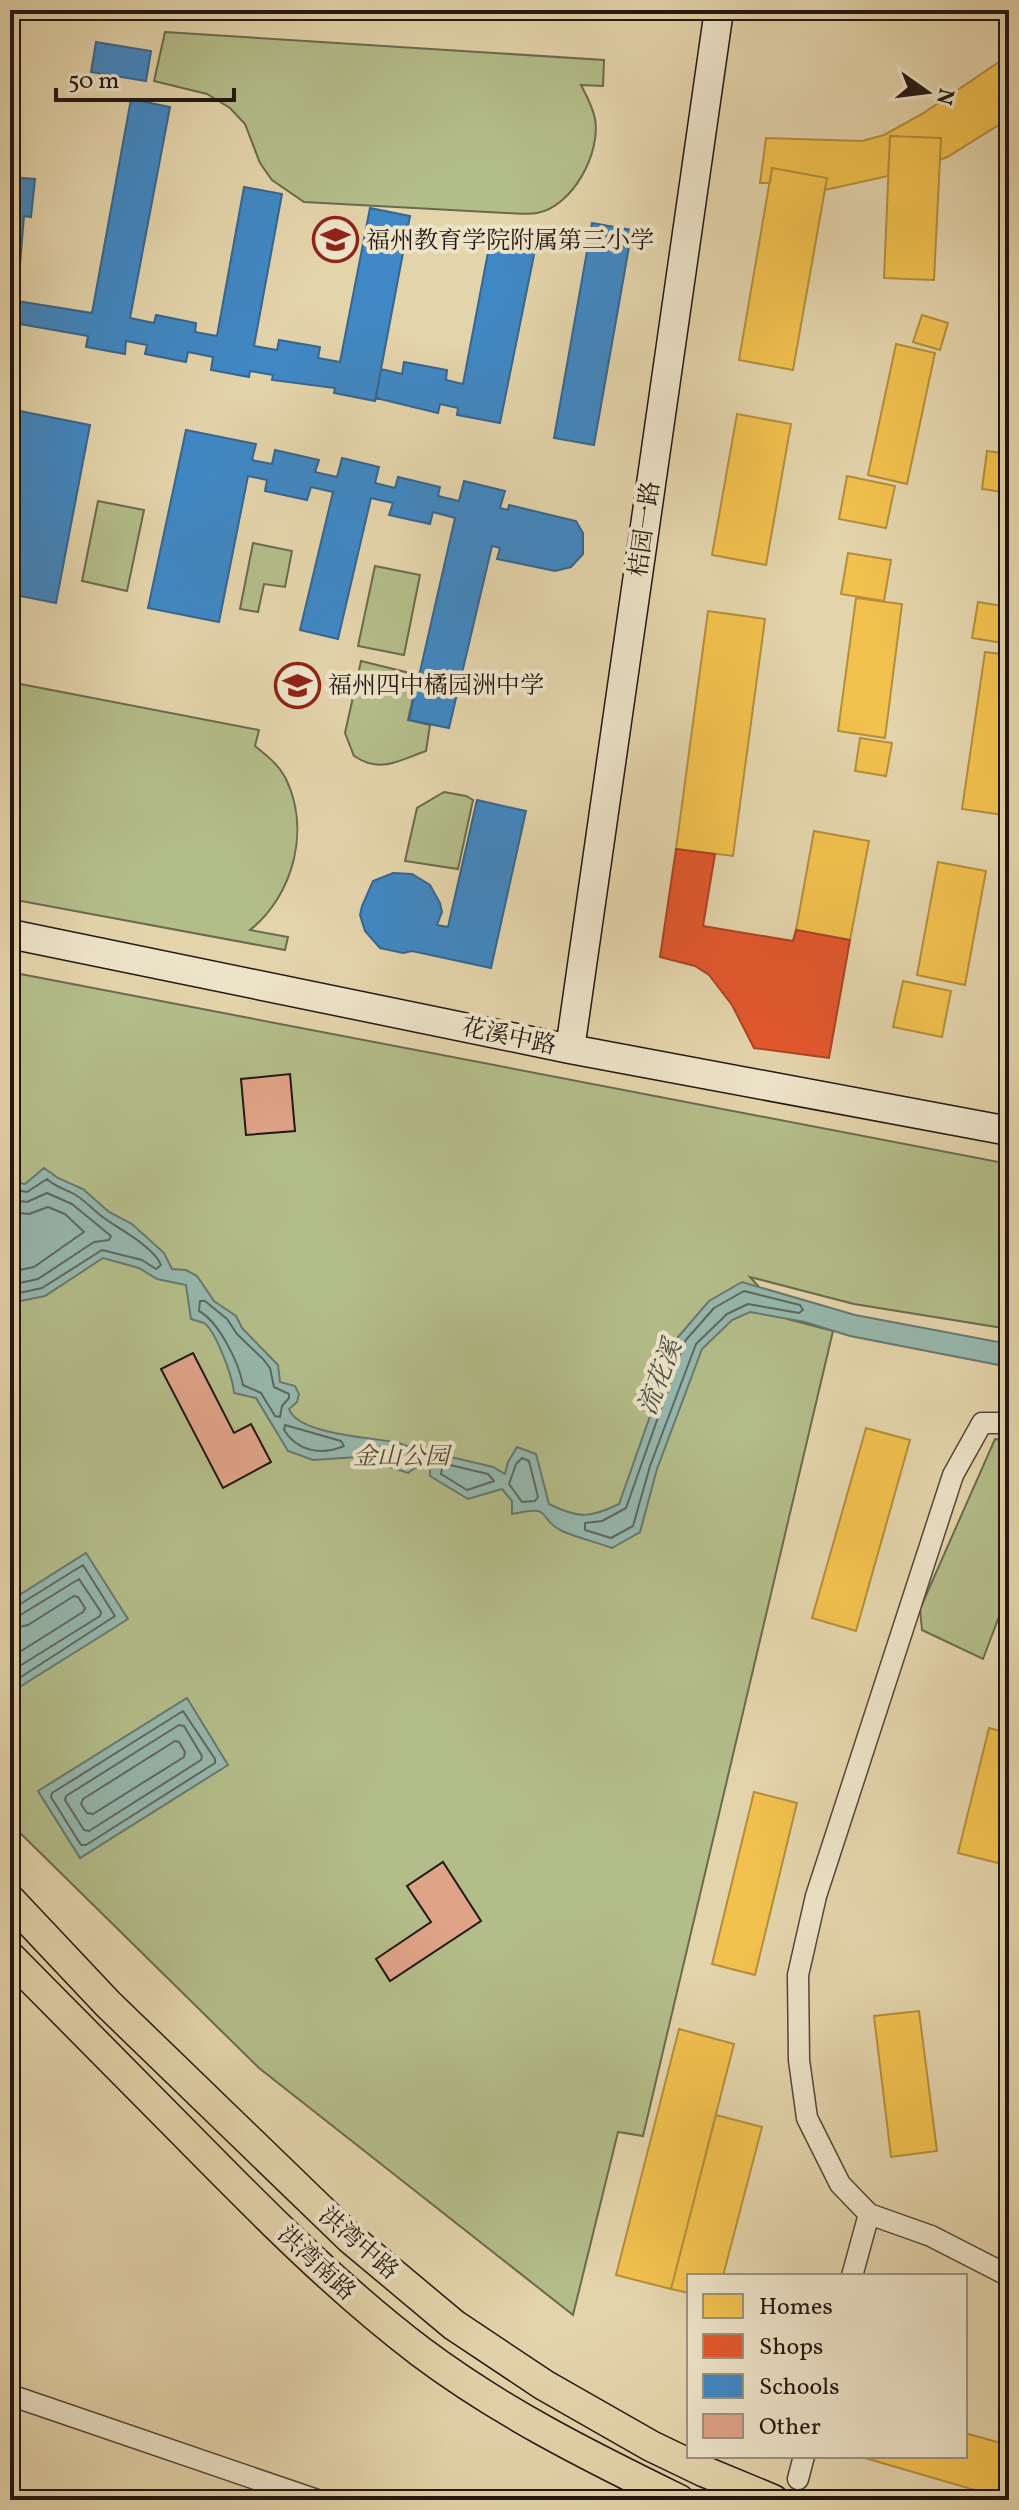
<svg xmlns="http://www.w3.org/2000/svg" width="1019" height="2510" viewBox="0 0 1019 2510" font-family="Vollkorn,'Noto Serif SC',serif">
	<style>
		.green { fill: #b3bd89; stroke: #6b6a4e; stroke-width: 2 }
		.water { fill: #96b8ae; stroke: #687870; stroke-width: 2 }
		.homes { fill: #f2c14e; stroke: #b48e3c; stroke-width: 2 }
		.shops { fill: #e4572e; stroke: #aa4426; stroke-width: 2 }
		.schools { fill: #3f88c5; stroke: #37668f; stroke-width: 2 }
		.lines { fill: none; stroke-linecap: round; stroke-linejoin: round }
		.shore { stroke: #5c6860; stroke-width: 2 }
		.building { fill: #dfa388; stroke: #231712; stroke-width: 2 }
		.street-casing { stroke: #534638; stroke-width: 23 }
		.secondary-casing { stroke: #231712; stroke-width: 31 }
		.primary-casing { stroke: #231712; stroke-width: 33 }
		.street { stroke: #ede3c8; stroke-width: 20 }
		.secondary { stroke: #ede3c8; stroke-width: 28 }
		.primary { stroke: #e4d4ab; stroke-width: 30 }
		.labels { text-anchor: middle; stroke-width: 8; stroke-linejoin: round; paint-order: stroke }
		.poi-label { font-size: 24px; fill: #231712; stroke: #ede3c8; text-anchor: start }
		.street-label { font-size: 24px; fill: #231712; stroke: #ede3c8 }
		.park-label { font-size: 24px; font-style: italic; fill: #4e4936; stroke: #ede3c8 }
		.water-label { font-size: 26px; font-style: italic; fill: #4b4f49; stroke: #ede3c8 }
	</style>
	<rect width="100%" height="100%" fill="#e4d4ab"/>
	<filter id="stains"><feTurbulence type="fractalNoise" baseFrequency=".0025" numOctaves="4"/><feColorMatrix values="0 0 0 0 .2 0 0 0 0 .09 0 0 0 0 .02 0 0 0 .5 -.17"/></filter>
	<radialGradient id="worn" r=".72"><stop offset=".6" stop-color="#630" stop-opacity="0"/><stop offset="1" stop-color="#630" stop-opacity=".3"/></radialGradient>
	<path class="green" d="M165,32L604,60L603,86L581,85C586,95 593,107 595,119C601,153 573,206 537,213C527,215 516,213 506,213L304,202L272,180L260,163L245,124L230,108L207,94L154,81Z
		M98,501L144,510L127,591L82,581Z
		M253,543L292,551L285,587L264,584L258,612L240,609Z
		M375,566L420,575L404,655L358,646Z
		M361,661L418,675L408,720L430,725L426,751C400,760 381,774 354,756L345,733Z
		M10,682L259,730L255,746C266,755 278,764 285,777C311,828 294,895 250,930L288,937L285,950L10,899Z
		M444,792L466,796L473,800L458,869L405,861L417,808Z
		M10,972L1009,1164V1329L854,1304L750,1277L788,1319L833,1331L643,2136L618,2132L573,2315L259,2068L10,1823Z
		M995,1439L1009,1441V1590L983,1659L922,1630L920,1609Z"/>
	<path class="water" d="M44,1168L58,1178L83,1189L109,1212L132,1224L164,1253L172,1269L186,1270L197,1276L214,1301L236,1316L242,1328L278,1365L280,1382L295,1386L299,1394L297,1402L289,1409C298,1435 373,1437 398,1443C412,1447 425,1453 436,1462L447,1456L493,1467L505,1474L508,1462L517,1447L536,1454L549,1504C579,1519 590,1518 619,1504L678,1337L709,1301L742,1282L855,1315L1009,1344V1367L850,1336L805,1322L750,1312L732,1320L702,1349L657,1469L640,1532L612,1548C596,1542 578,1538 562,1531C535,1518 556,1504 512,1514V1501L502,1489L468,1499L430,1476V1470L421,1464L408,1473L358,1457L313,1460L288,1451L256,1398L234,1393C233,1378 216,1331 204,1323C202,1322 193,1320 191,1319L186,1285L157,1279L139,1268L103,1258L45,1296L10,1303V1181L25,1184Z
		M86,1553L128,1619L10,1693V1601Z
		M187,1698L228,1765L80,1858L38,1791Z"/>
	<path class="homes" d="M1008,56L1005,121L949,156L940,160L941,138L890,136L888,176L825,190L827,178L772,168L770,183H760L766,138L862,141L884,135L922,114Z
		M1008,56H1009V248H1000Z
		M890,136L941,138L934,280L884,278Z
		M772,168L827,178L793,370L739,360Z
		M922,315L948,323L940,350L913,342Z
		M896,344L935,353L907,484L868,475Z
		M1009,377V446L999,444Z
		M737,414L791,424L766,565L712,555Z
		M987,451L1009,454V493L982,489Z
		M847,476L895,486L886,528L839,519Z
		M848,553L891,560L884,601L841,594Z
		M856,598L902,604L885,738L838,731Z
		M978,602L1009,607V644L972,638Z
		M708,611L765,619L733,856L676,849Z
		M985,652L1009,655V781L1004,815L962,809Z
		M860,738L892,743L886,776L855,771Z
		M814,831L869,841L850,940L796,930Z
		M938,862L986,871L965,985L917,975Z
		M903,981L951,991L942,1037L893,1027Z
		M866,1428L910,1440L856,1631L812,1618Z
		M989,1728L1009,1733V1836L1002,1864L958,1853Z
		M754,1792L797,1803L755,1975L712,1964Z
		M919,2011L937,2151L891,2157L874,2016Z
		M679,2029L734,2044L671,2289L616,2275Z
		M716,2115L762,2127L723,2276H689V2293L671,2289Z
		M965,2433L1008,2445L1002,2464L1009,2466V2500L858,2456H965Z"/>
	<path class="shops" d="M676,849L715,854L703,926L793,941L796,930L850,940L829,1058L754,1048L732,1005L709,975L695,966L660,957Z"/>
	<path class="schools" d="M96,42L151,51L146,81L91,72Z
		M131,99L170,107L130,318L154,323L156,315L196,323L195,332L217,336L244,187L282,194L254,346L277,350L279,340L320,347L318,358L340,362L370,208L410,216L375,401L334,393L335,388L272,380L273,375L250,371L249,377L211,370L213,357L188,352L186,362L145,354L147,345L126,341L125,354L86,347L88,336L14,323L13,341H10V177L35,179L31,217L24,216L17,301L92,313Z
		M592,223L632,230L594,445L554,438Z
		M509,229L525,231L531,238L535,250L500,423L457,415L458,408L440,404L438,413L376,398L381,369L402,374L404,362L447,370L446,380L463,384L489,247L498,233Z
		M10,409L90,425L56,603L10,594Z
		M186,430L256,444L252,460L272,464L275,450L319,460L315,472L337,477L342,458L379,467L375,483L395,488L398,477L440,487L438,496L459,501L464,481L505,491L500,508L508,510L509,505L576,521L583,533V554L571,567L555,571L497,559L500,548L492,546L449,728L409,720L455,518L433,512L430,524L389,515L393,503L371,498L338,639L300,630L333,492L311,487L307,500L265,491L267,480L248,476L219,622L148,608Z
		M477,800L526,811L491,968L412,951L403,953L380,948L365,931L360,915L362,906L373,881L393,873L412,874L430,885L440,903L442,912L437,925L448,927Z"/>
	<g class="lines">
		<path class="shore" d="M10,1189L27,1192L47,1179C55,1187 65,1189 74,1194C85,1200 94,1211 104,1218C119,1229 154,1247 161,1265L156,1269L142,1260L102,1250L42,1288L10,1295
			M10,1200L27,1202L47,1193L72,1204L111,1236L109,1240L94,1242L38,1279L10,1285
			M10,1212L29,1214L48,1207L65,1214L84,1232L34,1267L10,1272
			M744,1291L800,1305L803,1310L799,1313L748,1304L727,1314L696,1344L650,1466L633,1526L611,1538L585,1530V1523L602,1521L626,1508L685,1341L714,1308Z
			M200,1301H205L227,1319L237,1334L263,1359L270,1368L274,1387L289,1394V1398L282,1406L280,1417L275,1416L261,1393L243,1385C239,1363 219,1322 199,1311Z
			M285,1425L341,1441L344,1446C321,1456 297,1451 284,1430Z
			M380,1447L409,1455L411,1461L405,1464L378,1455L376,1450Z
			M522,1458L529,1461L538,1497L535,1501L522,1502L509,1484L516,1464Z
			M450,1465L488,1474L494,1481L467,1490L441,1474L442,1469Z
			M10,1607L17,1606L83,1565L115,1616L10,1684
			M10,1617L22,1614L79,1579L101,1612L100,1616L10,1672
			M10,1629L28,1625L74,1596L78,1597L85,1608L83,1612L10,1658
			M183,1711L215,1759V1763L86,1845H81L51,1797L52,1793Z
			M179,1725L184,1726L202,1756L201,1760L89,1831L84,1830L65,1800L66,1796Z
			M175,1741L179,1742L185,1752L184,1757L93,1814L87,1813L81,1804L83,1799Z"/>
	</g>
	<path class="building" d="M290,1074L295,1131L246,1135L241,1079Z
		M193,1353L234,1433L251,1424L271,1462L223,1488L161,1369Z
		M443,1862L481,1921L390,1981L376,1959L431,1922L407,1886Z"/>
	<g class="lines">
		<defs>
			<path id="street" d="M869,2214L840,2184L807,2118L799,2060L798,1975L816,1896L953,1475L982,1423H1009
				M852,2276L869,2214L931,2236L1009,2276
				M10,2395L317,2500
				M798,2479L804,2456"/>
			<path id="secondary" d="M10,934L570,1049L1009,1131
				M570,1049L719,10"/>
			<path id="primary" d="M10,1900L108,2004L350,2238L454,2325L544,2385L651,2446L703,2471L773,2500
				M10,1957C74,2022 138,2087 202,2151C272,2222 342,2292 421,2352C501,2412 589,2456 679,2500"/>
		</defs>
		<use href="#street" class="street-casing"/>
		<use href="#secondary" class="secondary-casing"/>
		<use href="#primary" class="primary-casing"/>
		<use href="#street" class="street"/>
		<use href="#secondary" class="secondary"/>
		<use href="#primary" class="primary"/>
	</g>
	<defs>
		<symbol id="school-ring" viewBox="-11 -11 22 22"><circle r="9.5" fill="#ede3c8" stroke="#8f2418" stroke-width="1.5"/><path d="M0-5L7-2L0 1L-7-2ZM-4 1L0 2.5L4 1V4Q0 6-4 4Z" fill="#8f2418"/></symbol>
	</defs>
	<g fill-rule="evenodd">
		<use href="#school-ring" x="310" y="214" width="51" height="51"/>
		<use href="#school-ring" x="272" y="660" width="51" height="51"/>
	</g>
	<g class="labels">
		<g class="poi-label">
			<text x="366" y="248">福州教育学院附属第三小学</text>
			<text x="328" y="693">福州四中橘园洲中学</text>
		</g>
		<g class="street-label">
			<text transform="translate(644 529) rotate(-82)" y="8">桔园一路</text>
			<text transform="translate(509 1036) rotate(12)" y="8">花溪中路</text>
			<text transform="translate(359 2243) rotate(41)" y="8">洪湾中路</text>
			<text transform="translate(317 2263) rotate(43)" y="8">洪湾南路</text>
		</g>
		<g class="park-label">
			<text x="401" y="1464">金山公园</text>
		</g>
		<g class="water-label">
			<text transform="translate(659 1377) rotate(-69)" y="9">流花溪</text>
		</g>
	</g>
	<rect width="1019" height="2510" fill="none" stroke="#e4d4ab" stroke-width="40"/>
	<rect x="12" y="12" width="995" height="2486" fill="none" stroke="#231712" stroke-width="4"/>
	<rect x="20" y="20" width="979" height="2470" fill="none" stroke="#231712" stroke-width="2"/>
	<rect x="687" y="2274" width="280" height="184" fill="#ede3c8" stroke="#9c917f" stroke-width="2"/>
	<rect x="703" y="2294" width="40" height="24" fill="#f2c14e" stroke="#9c917f" stroke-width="2"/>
	<text x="759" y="2314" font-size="24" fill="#231712">Homes</text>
	<rect x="703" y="2334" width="40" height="24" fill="#e4572e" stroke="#9c917f" stroke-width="2"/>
	<text x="759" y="2354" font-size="24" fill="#231712">Shops</text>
	<rect x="703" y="2374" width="40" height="24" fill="#3f88c5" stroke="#9c917f" stroke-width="2"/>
	<text x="759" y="2394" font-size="24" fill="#231712">Schools</text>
	<rect x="703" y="2414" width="40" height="24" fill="#dfa388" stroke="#9c917f" stroke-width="2"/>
	<text x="759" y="2434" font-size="24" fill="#231712">Other</text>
	<g transform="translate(927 92) rotate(104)" stroke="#ede3c8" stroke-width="6" paint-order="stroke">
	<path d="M0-6L14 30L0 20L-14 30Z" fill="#231712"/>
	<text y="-12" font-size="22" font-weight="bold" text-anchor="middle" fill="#231712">N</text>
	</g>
	<path d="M56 88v12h178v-12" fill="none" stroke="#231712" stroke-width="4"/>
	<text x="68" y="88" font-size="24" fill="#231712" stroke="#ede3c8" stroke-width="6" paint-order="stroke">50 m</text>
	<rect width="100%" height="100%" filter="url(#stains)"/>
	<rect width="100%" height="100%" fill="url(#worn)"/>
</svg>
